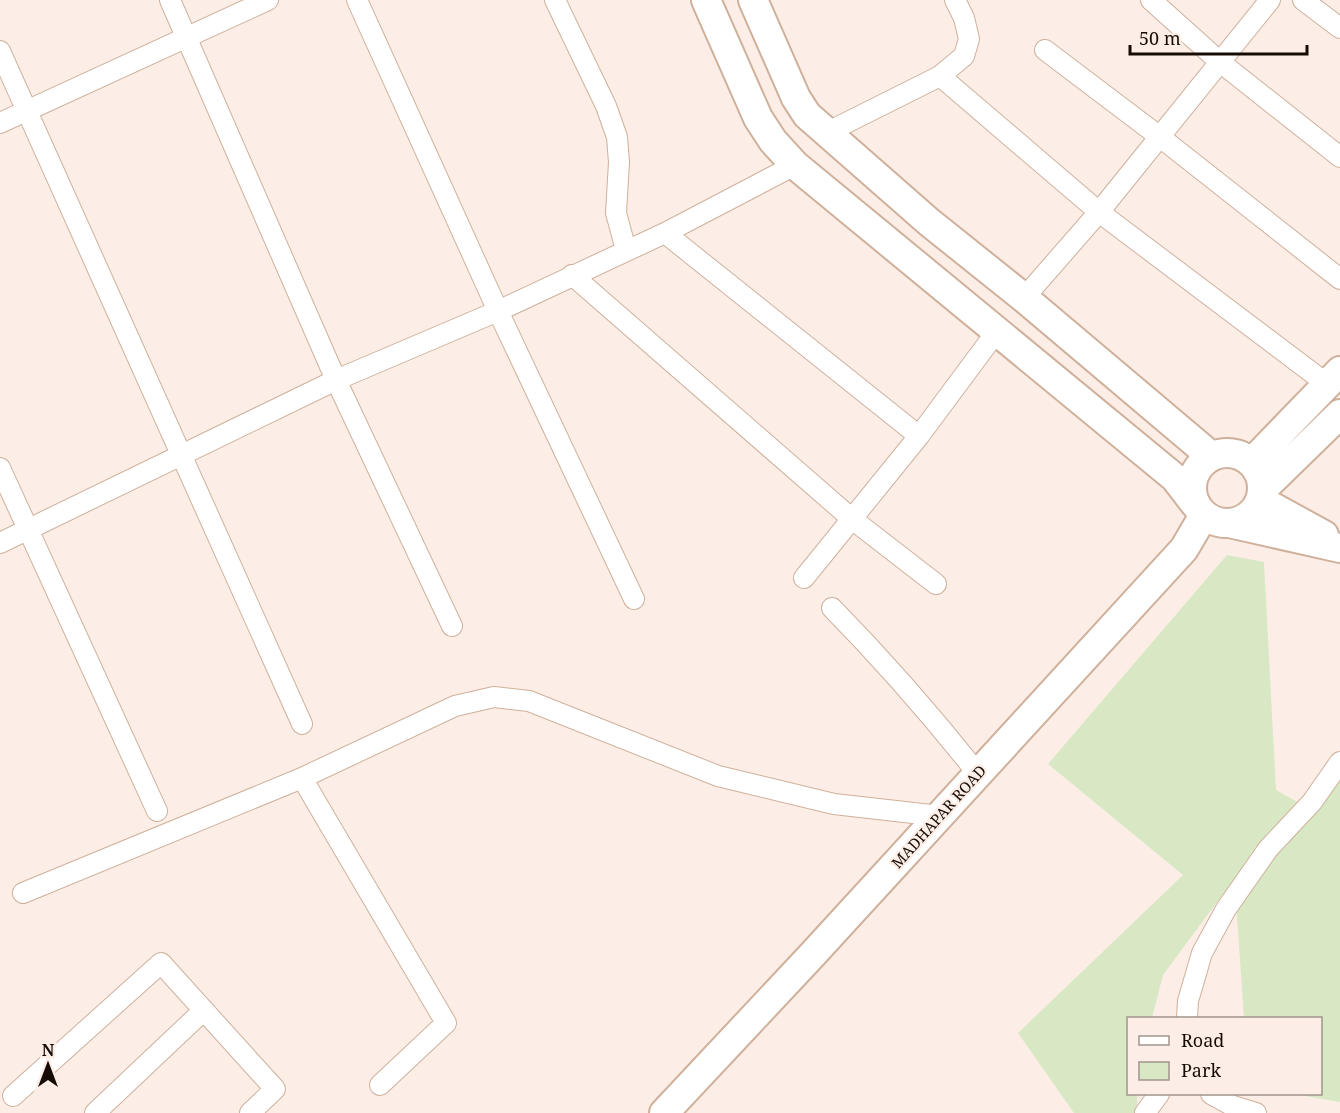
<svg xmlns="http://www.w3.org/2000/svg" width="1340" height="1113" viewBox="0 0 1340 1113" font-family="'Noto Serif',serif">
	<style>
		.green { fill: #d8e8c4 }
		.lines { fill: none; stroke-linecap: round; stroke-linejoin: round }
		.street-casing { stroke: #cfb09b; stroke-width: 22 }
		.secondary-casing { stroke: #cfb09b; stroke-width: 32 }
		.street { stroke: #fff; stroke-width: 20 }
		.secondary { stroke: #fff; stroke-width: 28 }
		.labels { text-anchor: middle; stroke-width: 4.5; stroke-linejoin: round; paint-order: stroke }
		.street-label { font-size: 15px; fill: #160c05; stroke: #fceee6 }
	</style>
	<rect width="100%" height="100%" fill="#fceee6"/>
	<path class="green" d="M1227,555L1264,562L1276,790L1317,813L1340,765V1102L1294,1094H1320V1018H1244L1236,902L1223,894L1163,975L1152,1018H1128V1094H1137V1113H1074L1018,1033L1183,875L1048,764Z"/>
	<g class="lines">
		<defs>
			<path id="street" d="M170,0L336,380L452,626
				M357,0L498,311L634,599
				M555,0L606,106L617,137L619,162L616,213L626,250
				M1151,0L1220,62L1340,157
				M1303,0L1340,28
				M1045,50L1160,137L1340,279
				M0,51L302,724
				M940,76L1099,212L1327,384
				M0,123L268,0
				M826,133L940,76L964,56L969,39L964,18L955,0
				M665,233L919,436
				M572,275L852,519L936,584
				M1024,298L1099,212L1270,0
				M0,468L157,811
				M0,543L336,380L498,311L665,233L795,165
				M804,578L919,436L997,331
				M832,608C884,661 932,716 978,774
				M302,778L446,1023L380,1085
				M23,893L302,778L455,706L494,697L529,701L718,776L834,804L940,816
				M1187,1018L1188,1001L1202,953L1226,909L1268,849L1312,802L1340,762
				M1211,1094L1233,1106L1256,1113
				M13,1096L161,963L275,1089L250,1113
				M95,1113L204,1010
				M1145,1113L1159,1094"/>
			<path id="secondary" d="M706,0L758,118L773,141L795,165L1175,478L1195,504
				M753,0L796,98L807,115L929,222L1024,298L1211,456
				M1192 488a35 35 0 1 1 70 0a35 35 0 1 1-70 0Z
				M1252,462L1340,371
				M1264,488L1340,414
				M1260,500L1324,535
				M1229,523L1340,548
				M664,1113L813,954L1184,549L1204,515"/>
		</defs>
		<use href="#street" class="street-casing"/>
		<use href="#secondary" class="secondary-casing"/>
		<use href="#street" class="street"/>
		<use href="#secondary" class="secondary"/>
	</g>
	<g class="labels">
		<g class="street-label">
			<text transform="translate(939 817) rotate(-48)" y="5">MADHAPAR ROAD</text>
		</g>
	</g>
	<rect x="1127" y="1017" width="195" height="78" fill="#fceee6" stroke="#a0948c" stroke-width="1.5"/>
	<rect x="1139" y="1036" width="30" height="9" fill="#ffffff" stroke="#a0948c" stroke-width="1.5"/>
	<text x="1181" y="1047" font-size="18" fill="#160c05">Road</text>
	<rect x="1139" y="1062" width="30" height="18" fill="#d8e8c4" stroke="#a0948c" stroke-width="1.5"/>
	<text x="1181" y="1077" font-size="18" fill="#160c05">Park</text>
	<g transform="translate(48 1065)" stroke="#fceee6" stroke-width="4.5" paint-order="stroke">
	<path d="M0-4.5L10 22L0 15L-10 22Z" fill="#160c05"/>
	<text y="-9" font-size="16" font-weight="bold" text-anchor="middle" fill="#160c05">N</text>
	</g>
	<path d="M1130 45v9h177v-9" fill="none" stroke="#160c05" stroke-width="3"/>
	<text x="1139" y="45" font-size="18" fill="#160c05" stroke="#fceee6" stroke-width="4.5" paint-order="stroke">50 m</text>
</svg>
